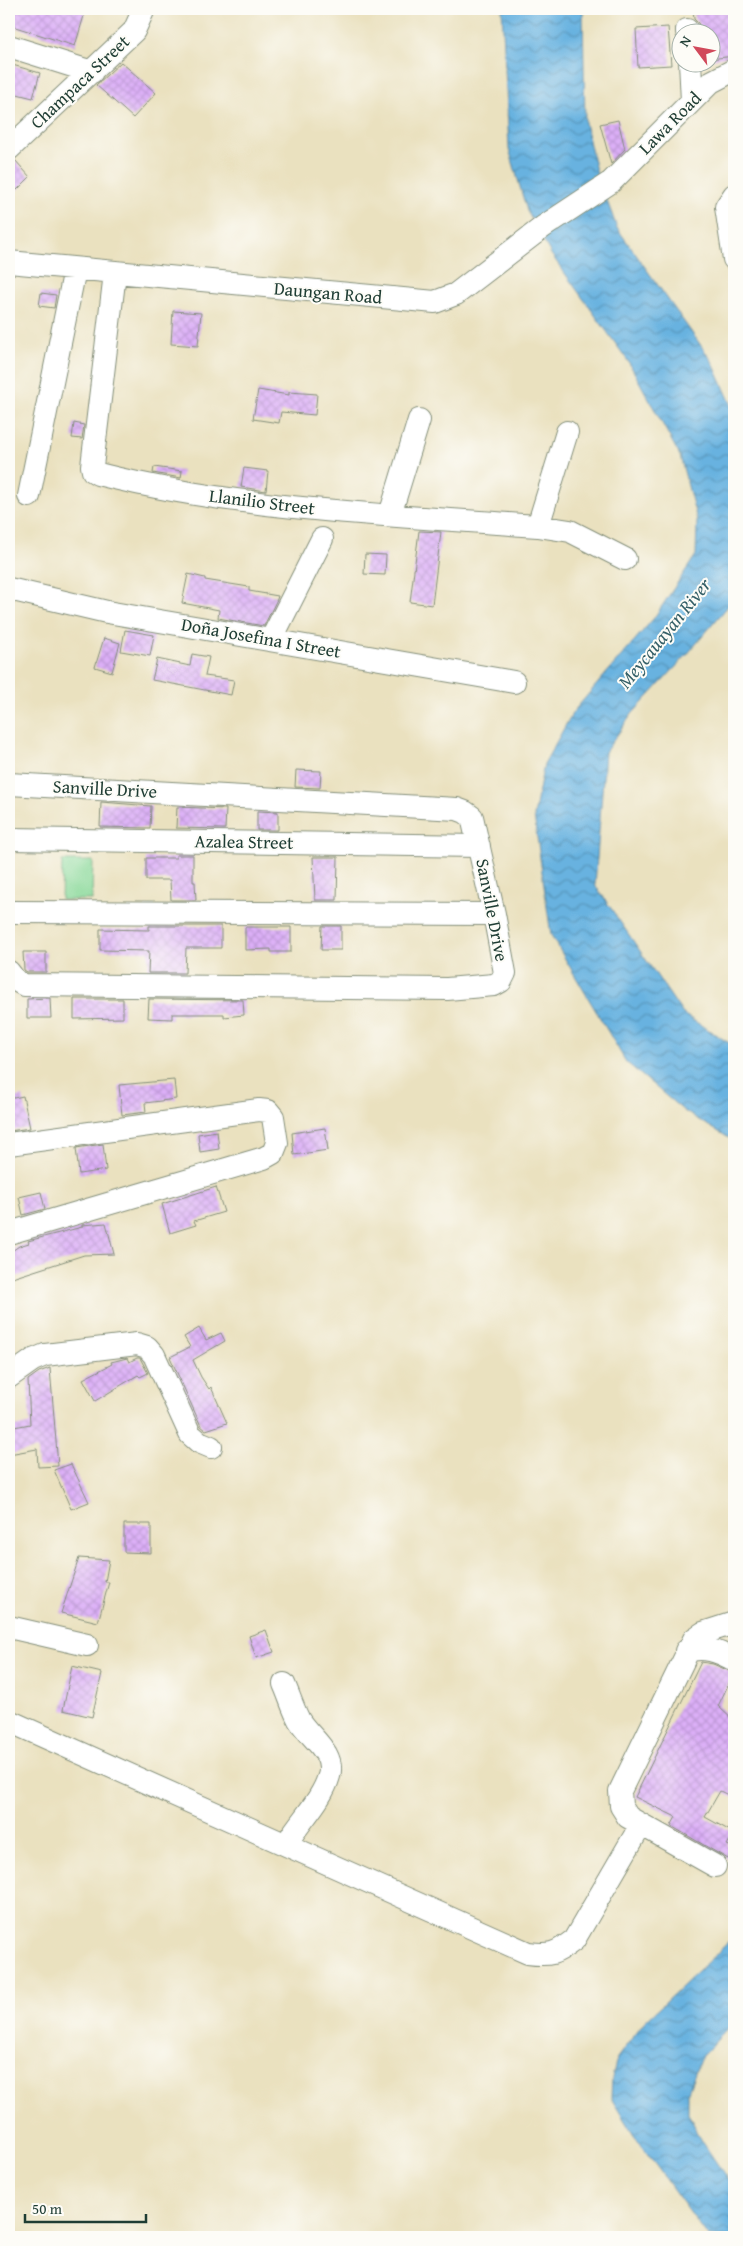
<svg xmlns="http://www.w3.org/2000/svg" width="743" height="2246" viewBox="0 0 743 2246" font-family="'Gentium Book Plus',serif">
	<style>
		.park { fill: #87d898; stroke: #538a66 }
		.water { fill: url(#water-waves); stroke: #44788a }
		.building { fill: url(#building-cross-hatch) }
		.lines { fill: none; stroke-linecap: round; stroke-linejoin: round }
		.minor-casing { stroke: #848f7a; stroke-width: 24 }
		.minor { stroke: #fff; stroke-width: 22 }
		.labels { text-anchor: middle; stroke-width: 4; stroke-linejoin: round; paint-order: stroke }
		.street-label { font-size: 18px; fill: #1f3d34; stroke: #fdfcf7 }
		.water-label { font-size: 19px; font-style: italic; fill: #356068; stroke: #fdfcf7 }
	</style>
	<defs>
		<pattern id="water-waves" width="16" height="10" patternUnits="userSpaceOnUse" patternTransform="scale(1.25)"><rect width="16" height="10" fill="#68b2e0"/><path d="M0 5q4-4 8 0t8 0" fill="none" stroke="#5592b6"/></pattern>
		<pattern id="building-cross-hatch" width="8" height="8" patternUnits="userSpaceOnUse" patternTransform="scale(1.25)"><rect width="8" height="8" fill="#dcaff7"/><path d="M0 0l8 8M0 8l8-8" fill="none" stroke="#bc97d4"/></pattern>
	</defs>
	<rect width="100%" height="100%" fill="#fdfcf7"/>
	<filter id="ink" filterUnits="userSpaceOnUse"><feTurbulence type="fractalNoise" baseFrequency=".02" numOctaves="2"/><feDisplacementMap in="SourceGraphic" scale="10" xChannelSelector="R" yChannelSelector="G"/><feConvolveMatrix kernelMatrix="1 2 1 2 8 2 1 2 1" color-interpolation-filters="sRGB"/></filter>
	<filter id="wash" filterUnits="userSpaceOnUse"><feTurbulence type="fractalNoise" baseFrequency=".0096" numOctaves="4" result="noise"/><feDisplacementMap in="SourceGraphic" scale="20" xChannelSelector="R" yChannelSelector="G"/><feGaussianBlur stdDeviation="1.12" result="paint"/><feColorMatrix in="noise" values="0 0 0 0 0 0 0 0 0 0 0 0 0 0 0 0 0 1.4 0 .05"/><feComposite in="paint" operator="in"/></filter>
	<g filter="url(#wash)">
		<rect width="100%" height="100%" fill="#eae1bf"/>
		<path class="park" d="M62,861H93L92,900H61Z"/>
		<path class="water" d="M502,9H583L585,123L596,171L617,228L712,361L734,410V599L685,657L632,714L605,752L595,885L683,1014L734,1046V1141L684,1111L626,1062L551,935L534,816L544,764L573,712L654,618L696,555L697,520L680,456L628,361L551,254L527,211L509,149Z
			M734,1937V2022L701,2057L688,2091V2113L702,2141L734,2189V2237H708L633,2134L611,2098L612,2078L617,2058L644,2022Z"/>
		<g id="blocks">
			<path class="building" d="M9,9H86L75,46L9,25Z
				M693,9H734V56L710,59V32H700L699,24L694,19Z
				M668,27L671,65L638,67L636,29Z
				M121,62L156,93L133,118L96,85Z
				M9,64L40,73L33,98L9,92Z
				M618,120L625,149L611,164L600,124Z
				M15,160L30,177L17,190L9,182V162Z
				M41,293L56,295L54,308L39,306Z
				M173,311L201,313L198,346L171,344Z
				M258,390L289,395V392L317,394L315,415L281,412L279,423L253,419Z
				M74,423L84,425L82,439L72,438Z
				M154,467L182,471L181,478L153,473Z
				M244,468L268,471L266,491L241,487Z
				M419,531L441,532L432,605L410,602Z
				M365,554L386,555L385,575L364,574Z
				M188,574L205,578V580L249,587V591L278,596L277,599L264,626L218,618L219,610L182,603Z
				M125,630L154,635L150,656L121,651Z
				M104,638L120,643L112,672L95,667Z
				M192,654L209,657L205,676L234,680L231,695L152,680L157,659L190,666Z
				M296,770L321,771L320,788L295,787Z
				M101,802L151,806L150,828L100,827Z
				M177,807L226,809L225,829L176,828Z
				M257,811L278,812V830H257Z
				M176,855H193V882H195L196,900H171L170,880H146V858H176Z
				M313,857H338L337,900H315Z
				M149,926H221V948H186L185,973H148L149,951L100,950V929L149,930Z
				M322,926H341V950H321Z
				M245,927H291V952H271V949L245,950Z
				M23,952H46V972H27L24,970Z
				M50,998L51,1018H27V999Z
				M74,999H123V1018L74,1019Z
				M149,999L243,1000L244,1015L224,1017V1014H172V1019L148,1018Z
				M174,1080L176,1099L145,1103L146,1112L122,1115L119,1085Z
				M23,1096L30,1128L9,1131V1099Z
				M325,1128L328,1150L294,1155L292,1133Z
				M217,1131L219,1149L200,1152L198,1134Z
				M103,1144L106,1170L79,1174L76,1148Z
				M216,1187L224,1212L194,1221L196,1225L170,1233L162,1204Z
				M41,1192L45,1209L23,1215L19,1197Z
				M106,1223L114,1254L84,1255L9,1279V1253L19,1246L29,1243L28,1241L82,1227V1225Z
				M199,1328L206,1340L221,1333L225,1341L193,1360L201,1377L209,1389L211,1387L227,1423L206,1430L201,1426L170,1357L190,1347L184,1337Z
				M127,1358L129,1362L137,1358H140L148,1373L140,1377L138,1375L95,1401L83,1379L112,1364L111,1362Z
				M50,1368L58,1466L38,1467L37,1449L9,1454V1428L30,1424L28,1380L39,1372Z
				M71,1464L89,1502L71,1509L54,1470Z
				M124,1524H151V1553L124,1552Z
				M79,1558L109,1560L105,1582H109L98,1622L61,1613Z
				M266,1630L274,1652L256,1658L249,1636Z
				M701,1662L713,1664L734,1673L718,1706L734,1721V1798L720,1791L705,1817L734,1833L727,1845L734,1848L728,1859L671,1826L676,1817L635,1797Z
				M72,1666L102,1673L92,1717L63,1710Z"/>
		</g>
	</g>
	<g filter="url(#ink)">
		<use href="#blocks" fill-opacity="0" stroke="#848f7a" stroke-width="1"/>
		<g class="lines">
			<defs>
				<path id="minor" d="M687,30V32
					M9,46L92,72
					M690,62L692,101
					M9,149L134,31L144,9
					M734,195L726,207L734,259
					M9,262L435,302L456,294L543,227L611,182L711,82L734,70
					M115,273L92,466L93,471L98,474C241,510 391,515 538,526L570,531L625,559
					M29,496L75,269
					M390,515L419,420
					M538,526L567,432
					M9,589L107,612L514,682
					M271,640L322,539
					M9,784L457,809L465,812L472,817L494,914L505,973L501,981L494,985L447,989L24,985L15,980L9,972
					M9,839L479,846
					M9,912L494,914
					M9,1144L259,1110L268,1111L273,1117L277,1143L273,1153L264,1158L9,1233
					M9,1377L33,1360L45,1355L137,1344L147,1347L154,1355L190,1434L199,1442L211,1447
					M9,1627L87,1645
					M686,1651C705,1646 718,1651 734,1660
					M284,1684C289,1695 293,1709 299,1720C309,1737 336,1753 329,1776C323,1797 304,1817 292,1835
					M9,1721L528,1953C550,1956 556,1954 574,1940L641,1825
					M715,1866L628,1817L621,1806L620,1791L694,1639L703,1633L734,1623"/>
			</defs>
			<use href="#minor" class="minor-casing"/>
			<use href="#minor" class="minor"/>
		</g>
	</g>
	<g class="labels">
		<g class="street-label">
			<text transform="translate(80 82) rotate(-43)" y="6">Champaca Street</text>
			<text transform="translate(670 123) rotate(-45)" y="6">Lawa Road</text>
			<text transform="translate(328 293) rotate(5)" y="6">Daungan Road</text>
			<text transform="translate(262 502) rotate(7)" y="6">Llanilio Street</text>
			<text transform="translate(261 638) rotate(10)" y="6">Doña Josefina Ⅰ Street</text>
			<text transform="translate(105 789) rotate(3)" y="6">Sanville Drive</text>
			<text transform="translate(244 842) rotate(1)" y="6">Azalea Street</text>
			<text transform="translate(492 910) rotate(79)" y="6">Sanville Drive</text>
		</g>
		<g class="water-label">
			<text transform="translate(664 633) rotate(-51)" y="7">Meycauayan River</text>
		</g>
	</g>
	<rect width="743" height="2246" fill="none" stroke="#fdfcf7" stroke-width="30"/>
	<g transform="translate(696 48) rotate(302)"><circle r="24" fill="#fdfcf7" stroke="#a4b0a9"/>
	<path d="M0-4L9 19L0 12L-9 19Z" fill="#d1495b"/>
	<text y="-8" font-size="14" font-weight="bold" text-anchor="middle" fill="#1f3d34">N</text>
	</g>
	<path d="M25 2214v8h121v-8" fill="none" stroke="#1f3d34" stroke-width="2.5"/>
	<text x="32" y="2214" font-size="15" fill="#1f3d34" stroke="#fdfcf7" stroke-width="4" paint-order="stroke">50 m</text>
</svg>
